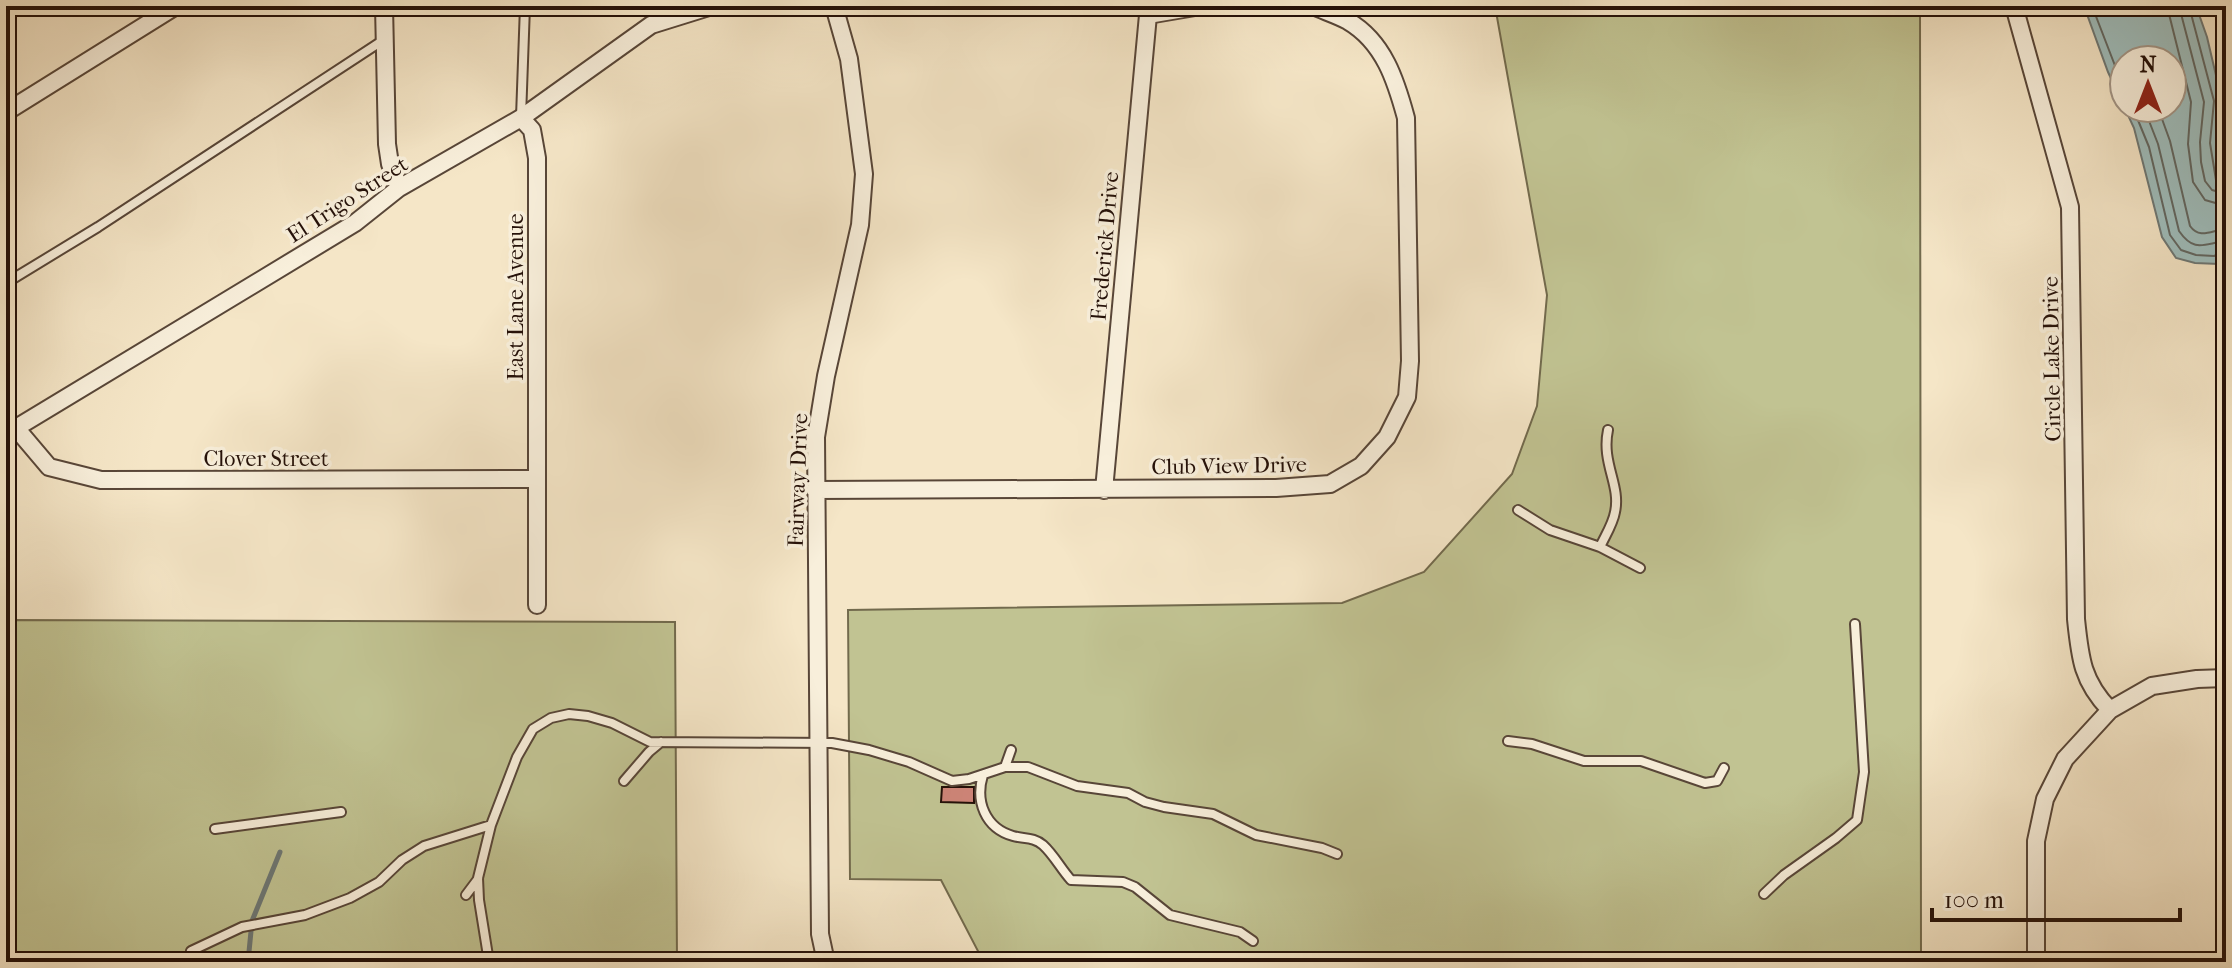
<svg xmlns="http://www.w3.org/2000/svg" width="2232" height="968" viewBox="0 0 2232 968" font-family="'IM FELL French Canon',serif">
	<style>
		.green { fill: #c1c392; stroke: #726a4d; stroke-width: 2 }
		.water { fill: #9fbebd; stroke: #6e7875; stroke-width: 2; fill-rule: evenodd }
		.lines { fill: none; stroke-linecap: round; stroke-linejoin: round }
		.shore { stroke: #626762; stroke-width: 2 }
		.stream { stroke: #6e7875; stroke-width: 5 }
		.building { fill: #cd8477; stroke: #241008; stroke-width: 2 }
		.service-casing { stroke: #584638; stroke-width: 12 }
		.minor-casing { stroke: #584638; stroke-width: 20 }
		.service { stroke: #f8efdb; stroke-width: 8 }
		.minor { stroke: #f8efdb; stroke-width: 16 }
		.labels { text-anchor: middle; stroke-width: 7; stroke-linejoin: round; paint-order: stroke }
		.street-label { font-size: 22px; fill: #241008; stroke: #f8efdb }
	</style>
	<rect width="100%" height="100%" fill="#f5e6c7"/>
	<filter id="stains"><feTurbulence type="fractalNoise" baseFrequency=".0025" numOctaves="4"/><feColorMatrix values="0 0 0 0 .2 0 0 0 0 .09 0 0 0 0 .02 0 0 0 .5 -.17"/></filter>
	<radialGradient id="worn" r=".72"><stop offset=".6" stop-color="#630" stop-opacity="0"/><stop offset="1" stop-color="#630" stop-opacity=".3"/></radialGradient>
	<path class="green" d="M1495,6H1920L1921,962H987L980,955L941,880L850,879L848,610L1342,603L1424,572L1512,474L1537,406L1547,295Z
		M6,620L675,622L677,962H6Z"/>
	<path class="water" d="M2084,6H2196L2207,37L2222,101L2218,143L2226,194V256L2219,264L2195,263L2176,258L2162,237L2134,128L2108,72ZM2124,60H2172V108H2124Z"/>
	<g class="lines">
		<path class="shore" d="M2092,6L2124,89
			M2167,6L2191,102L2188,144L2193,182L2205,200L2226,206
			M2179,6L2204,102L2200,142L2201,162L2205,181L2212,190L2226,194
			M2189,6L2214,101L2210,143L2216,180L2226,184
			M2133,108L2149,147L2170,235L2181,250L2196,255L2214,256L2226,251
			M2144,108L2158,144L2179,231C2195,254 2205,243 2226,241
			M2158,108L2170,141L2190,226C2200,240 2212,230 2226,229"/>
		<path class="stream" d="M248,962L252,921L280,852"/>
	</g>
	<path class="building" d="M942,787H974V803L941,802Z"/>
	<g class="lines">
		<defs>
			<path id="service" d="M521,117L525,6
				M6,283L98,227L385,39
				M1518,510L1550,530L1600,547L1640,568
				M1600,547C1605,536 1613,524 1615,512C1621,485 1601,463 1608,430
				M1508,741L1532,744L1584,761H1641L1705,783L1717,781L1724,768
				M1005,767H1028L1077,786L1128,793L1145,802L1164,807L1213,814L1256,835L1322,848L1337,854
				M983,775C975,801 985,828 1013,836C1024,839 1034,837 1043,845C1054,855 1061,869 1071,880L1123,882L1135,887L1170,915L1240,932L1253,941
				M624,781L649,752L661,742
				M215,829L341,812
				M1764,894L1784,875L1836,838L1857,820L1864,772L1855,624
				M466,895L478,879
				M191,951L242,927L305,915L350,898L379,882L402,860L424,846L491,825
				M489,962L479,900L478,878L491,825L517,757L533,729L551,718L569,714L588,716L612,723L650,742L832,743L869,750L909,762L952,781L969,779L1005,767L1011,750"/>
			<path id="minor" d="M384,6L387,144L390,164L399,188
				M2014,6L2070,207L2076,619C2080,658 2082,681 2110,710
				M1148,15L1201,6
				M6,112L176,6
				M521,118L532,130L537,158V605
				M16,428L49,467L101,480L537,479
				M6,434L355,223L399,188L521,118L651,25L712,6
				M815,490L1276,488L1330,484L1361,466L1387,437L1407,397L1410,361L1406,118C1396,81 1384,42 1348,21C1337,15 1324,11 1313,6
				M1104,490L1148,15L1145,6
				M826,962L820,934L816,437L826,376L860,225L864,174L849,59L834,6
				M2036,962V841L2045,799L2065,759L2110,710L2152,686L2197,679L2226,678"/>
		</defs>
		<use href="#service" class="service-casing"/>
		<use href="#minor" class="minor-casing"/>
		<use href="#service" class="service"/>
		<use href="#minor" class="minor"/>
	</g>
	<g class="labels">
		<g class="street-label">
			<text transform="translate(347 199) rotate(-33)" y="8">El Trigo Street</text>
			<text transform="translate(1104 246) rotate(-85)" y="8">Frederick Drive</text>
			<text transform="translate(515 297) rotate(-90)" y="8">East Lane Avenue</text>
			<text transform="translate(2051 359) rotate(-91)" y="8">Circle Lake Drive</text>
			<text x="266" y="466">Clover Street</text>
			<text transform="translate(1229 465) rotate(-1)" y="8">Club View Drive</text>
			<text transform="translate(797 480) rotate(-88)" y="8">Fairway Drive</text>
		</g>
	</g>
	<rect width="2232" height="968" fill="none" stroke="#f5e6c7" stroke-width="32"/>
	<rect x="8" y="8" width="2216" height="952" fill="none" stroke="#241008" stroke-width="4"/>
	<rect x="16" y="16" width="2200" height="936" fill="none" stroke="#241008" stroke-width="2"/>
	<g transform="translate(2148 84)"><circle r="38" fill="#f8efdb" stroke="#a39687" stroke-width="2"/>
	<path d="M0-6L14 30L0 20L-14 30Z" fill="#8f2418"/>
	<text y="-12" font-size="22" font-weight="bold" text-anchor="middle" fill="#241008">N</text>
	</g>
	<path d="M1932 908v12h248v-12" fill="none" stroke="#241008" stroke-width="4"/>
	<text x="1944" y="908" font-size="24" fill="#241008" stroke="#f8efdb" stroke-width="6" paint-order="stroke">100 m</text>
	<rect width="100%" height="100%" filter="url(#stains)"/>
	<rect width="100%" height="100%" fill="url(#worn)"/>
</svg>
